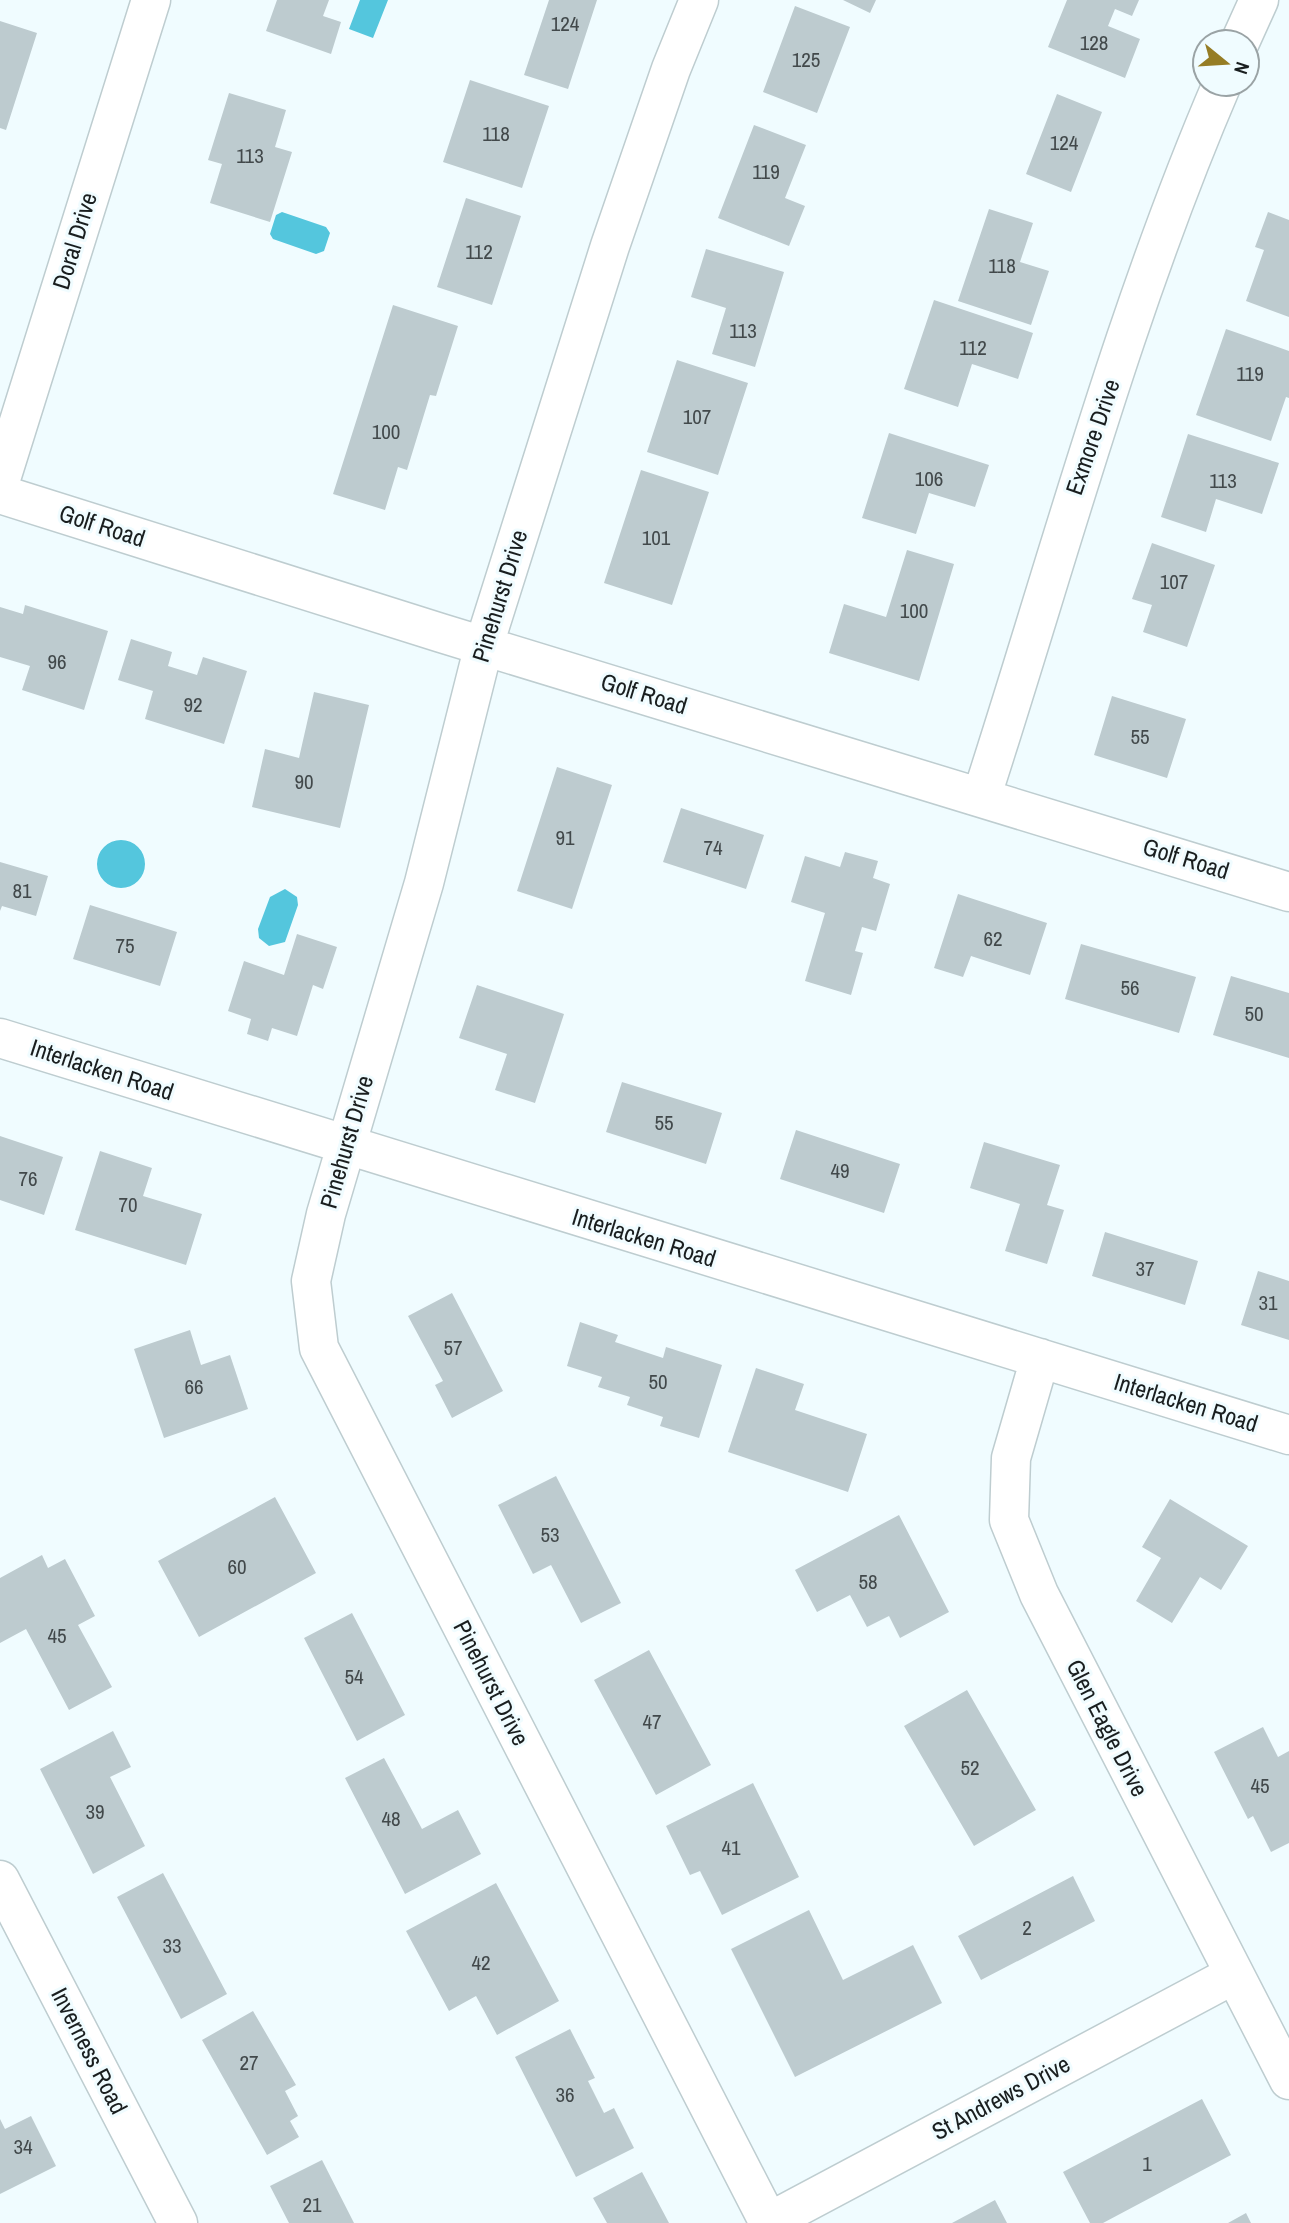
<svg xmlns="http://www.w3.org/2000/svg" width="1289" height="2223" viewBox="0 0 1289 2223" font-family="'Archivo Narrow',sans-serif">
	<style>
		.water { fill: #54c6dd }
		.building { fill: #bdcbcf }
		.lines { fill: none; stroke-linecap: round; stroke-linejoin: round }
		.street-casing { stroke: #becdd0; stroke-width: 41 }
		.street { stroke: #fff; stroke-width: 38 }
		.labels { text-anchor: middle; stroke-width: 6; stroke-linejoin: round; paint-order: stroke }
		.number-label { font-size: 21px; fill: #42494b }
		.street-label { font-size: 24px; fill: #191e1f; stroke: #f0fcff }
	</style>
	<rect width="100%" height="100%" fill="#f0fcff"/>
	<path class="water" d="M360,0H388L373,38L349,29Z
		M282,212L326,227L330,233L324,251L316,254L273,239L270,234L276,215Z
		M97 864a24 24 0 1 1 48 0a24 24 0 1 1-48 0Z
		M285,889L297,897L298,905L285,942L269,946L259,938L258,929L270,897Z"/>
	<path class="building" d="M277,0H329L323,16L341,22L331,54L266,31Z
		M549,0H597L568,89L524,75Z
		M843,0H876L870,13Z
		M1067,0H1139L1132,16L1115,9L1108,26L1140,39L1125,78L1048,47Z
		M795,6L850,27L817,113L763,92Z
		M0,21L37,33L6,130L0,128Z
		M470,80L549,106L522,188L443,162Z
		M229,93L286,110L275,147L292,152L270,222L210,203L222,164L208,160Z
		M1057,94L1102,112L1071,192L1026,174Z
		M754,125L806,145L785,198L805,206L789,246L718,218Z
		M466,198L521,216L492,305L437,287Z
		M989,209L1033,223L1020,262L1049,271L1031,325L958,301Z
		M1268,212L1289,220V317L1246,301L1264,250L1255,247Z
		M706,249L784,272L755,367L712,354L726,308L691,297Z
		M934,300L1033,333L1018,379L972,364L958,407L904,389Z
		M393,305L458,326L436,396L430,395L407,470L398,467L385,510L333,494Z
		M1226,329L1289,351V398L1286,397L1271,441L1196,415Z
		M677,360L748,383L718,475L647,452Z
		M889,433L989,465L975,507L929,493L916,534L862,518Z
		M1188,434L1279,463L1262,514L1216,499L1206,532L1161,517Z
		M641,470L709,492L672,605L604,583Z
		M1152,543L1215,565L1187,647L1143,632L1152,605L1132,599Z
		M907,550L954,564L919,681L829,653L844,604L886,617Z
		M25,605L108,631L84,710L22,690L30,666L0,657V607L23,614Z
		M131,639L172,652L168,666L197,675L203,657L247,671L224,744L145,719L153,691L118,680Z
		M314,692L369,705L340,828L252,807L265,749L299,758Z
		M1112,696L1186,719L1167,778L1094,755Z
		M557,767L612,785L572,909L517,891Z
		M681,808L764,835L746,889L663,862Z
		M845,852L878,861L873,878L890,884L876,931L862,927L855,951L863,953L851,995L805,981L825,913L791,902L805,856L840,867Z
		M0,862L48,876L36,916L2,906L0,911Z
		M958,894L1047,923L1030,975L971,956L963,977L934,968Z
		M90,905L177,932L160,986L73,959Z
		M297,934L337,947L323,989L313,985L297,1036L272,1028L268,1041L247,1034L251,1019L228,1011L244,961L284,975Z
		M1081,944L1196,977L1179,1033L1065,999Z
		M1231,976L1289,993V1058L1213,1035Z
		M477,985L564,1014L535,1103L495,1090L507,1054L459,1038Z
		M622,1082L722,1113L706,1164L606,1132Z
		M796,1130L900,1164L884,1213L780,1179Z
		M0,1136L63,1157L44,1215L0,1200Z
		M984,1142L1060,1165L1047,1205L1064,1210L1047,1264L1005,1251L1020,1204L970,1188Z
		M100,1151L152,1168L143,1196L202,1214L186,1265L75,1230Z
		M1105,1232L1198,1261L1185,1305L1092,1276Z
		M1258,1271L1289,1281V1340L1241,1325Z
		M452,1293L503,1391L452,1418L435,1385L443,1381L408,1316Z
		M580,1322L618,1335L615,1342L663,1358L666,1347L722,1365L699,1438L660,1426L663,1417L627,1405L630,1397L598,1387L602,1377L567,1366Z
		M190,1330L201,1365L230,1355L248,1409L164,1438L134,1349Z
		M756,1368L804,1384L795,1410L867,1434L848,1492L728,1452Z
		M556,1476L621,1603L581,1623L551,1565L533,1574L498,1505Z
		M275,1497L316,1573L199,1637L158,1561Z
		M1170,1499L1248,1546L1221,1590L1200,1577L1172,1623L1136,1601L1161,1558L1142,1547Z
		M899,1515L949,1612L900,1638L889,1616L867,1627L850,1595L817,1612L795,1570Z
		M42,1555L48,1568L65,1559L95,1616L78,1625L112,1687L69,1710L26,1629L0,1643V1578Z
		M352,1613L405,1715L357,1741L304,1638Z
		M649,1650L711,1765L656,1795L594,1680Z
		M967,1690L1036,1810L974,1846L904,1726Z
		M1263,1727L1278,1757L1289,1751V1843L1271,1852L1253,1816L1248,1819L1214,1752Z
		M113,1731L131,1767L110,1777L145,1846L93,1874L40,1769Z
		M384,1758L422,1829L458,1810L481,1854L405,1894L345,1778Z
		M753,1783L799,1877L722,1915L700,1871L690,1875L666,1826Z
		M163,1873L227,1994L181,2019L117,1897Z
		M1073,1876L1095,1921L981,1980L958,1936Z
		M496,1883L559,2001L497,2035L476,1996L449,2011L406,1931Z
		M809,1910L843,1980L913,1945L942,2003L795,2077L731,1949Z
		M253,2011L296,2085L285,2091L298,2116L290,2121L299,2137L267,2155L202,2040Z
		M570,2029L595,2078L588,2081L604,2113L614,2108L634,2148L576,2177L515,2057Z
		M1202,2099L1231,2155L1103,2223H1090L1063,2172Z
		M31,2116L56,2166L0,2194V2119L5,2129Z
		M322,2160L354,2223H289L270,2186Z
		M642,2172L669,2223H607L593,2198Z
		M995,2200L1007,2223H952Z
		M1246,2213L1251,2223H1228Z"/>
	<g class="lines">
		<defs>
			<path id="street" d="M699,0L671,69L610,246L484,645L424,883L326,1214L311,1281L319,1348L769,2223
				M1240,42L1259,0
				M0,482L151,0
				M0,494L441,633L1289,892
				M982,795C1059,557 1123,314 1222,84
				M0,1038L1289,1435
				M1040,1358L1011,1458L1009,1520L1039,1594L1289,2080
				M0,1880L178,2223
				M769,2222L1233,1975"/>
		</defs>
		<use href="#street" class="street-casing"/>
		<use href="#street" class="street"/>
	</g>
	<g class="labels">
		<g class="number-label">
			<text x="565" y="31">124</text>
			<text x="1094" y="50">128</text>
			<text x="806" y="67">125</text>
			<text x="496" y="141">118</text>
			<text x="1064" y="150">124</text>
			<text x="250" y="163">113</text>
			<text x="766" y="179">119</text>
			<text x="479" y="259">112</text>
			<text x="1002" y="273">118</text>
			<text x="743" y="338">113</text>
			<text x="973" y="355">112</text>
			<text x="1250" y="381">119</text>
			<text x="697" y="424">107</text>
			<text x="386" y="439">100</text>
			<text x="929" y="486">106</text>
			<text x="1223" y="488">113</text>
			<text x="656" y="545">101</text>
			<text x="1174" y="589">107</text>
			<text x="914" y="618">100</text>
			<text x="57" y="669">96</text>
			<text x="193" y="712">92</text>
			<text x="1140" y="744">55</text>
			<text x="304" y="789">90</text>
			<text x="565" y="845">91</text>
			<text x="713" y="855">74</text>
			<text x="22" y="898">81</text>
			<text x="993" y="946">62</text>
			<text x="125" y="953">75</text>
			<text x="1130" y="995">56</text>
			<text x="1254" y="1021">50</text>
			<text x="664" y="1130">55</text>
			<text x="840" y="1178">49</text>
			<text x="28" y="1186">76</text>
			<text x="128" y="1212">70</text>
			<text x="1145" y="1276">37</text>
			<text x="1268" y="1310">31</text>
			<text x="453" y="1355">57</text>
			<text x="658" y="1389">50</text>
			<text x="194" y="1394">66</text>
			<text x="550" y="1542">53</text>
			<text x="237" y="1574">60</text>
			<text x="868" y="1589">58</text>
			<text x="57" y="1643">45</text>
			<text x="354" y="1684">54</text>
			<text x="652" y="1729">47</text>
			<text x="970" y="1775">52</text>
			<text x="1260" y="1793">45</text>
			<text x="95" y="1819">39</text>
			<text x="391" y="1826">48</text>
			<text x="731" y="1855">41</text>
			<text x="1027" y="1935">2</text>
			<text x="172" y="1953">33</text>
			<text x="481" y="1970">42</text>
			<text x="249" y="2070">27</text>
			<text x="565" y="2102">36</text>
			<text x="23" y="2154">34</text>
			<text x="1147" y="2171">1</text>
			<text x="312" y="2212">21</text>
		</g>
		<g class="street-label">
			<text transform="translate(75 241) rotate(-73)" y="8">Doral Drive</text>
			<text transform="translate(1093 437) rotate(-71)" y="8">Exmore Drive</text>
			<text transform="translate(102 526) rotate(18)" y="8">Golf Road</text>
			<text transform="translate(500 596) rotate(-73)" y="8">Pinehurst Drive</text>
			<text transform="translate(644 694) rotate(17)" y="8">Golf Road</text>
			<text transform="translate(1186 859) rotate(17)" y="8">Golf Road</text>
			<text transform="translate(102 1070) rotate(18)" y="8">Interlacken Road</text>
			<text transform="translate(347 1142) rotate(-74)" y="8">Pinehurst Drive</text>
			<text transform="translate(644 1238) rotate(17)" y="8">Interlacken Road</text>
			<text transform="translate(1186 1403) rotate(17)" y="8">Interlacken Road</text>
			<text transform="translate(491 1683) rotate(63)" y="8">Pinehurst Drive</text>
			<text transform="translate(1107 1728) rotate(63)" y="8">Glen Eagle Drive</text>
			<text transform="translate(89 2051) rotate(63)" y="8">Inverness Road</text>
			<text transform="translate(1001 2098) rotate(-28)" y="8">St Andrews Drive</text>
		</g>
	</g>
	<g transform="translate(1226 63) rotate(108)"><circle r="33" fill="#f0fcff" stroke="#9aa3a5" stroke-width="2"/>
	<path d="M0-5L12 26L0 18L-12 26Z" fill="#967d25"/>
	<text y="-10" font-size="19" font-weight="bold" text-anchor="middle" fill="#191e1f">N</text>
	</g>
</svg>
